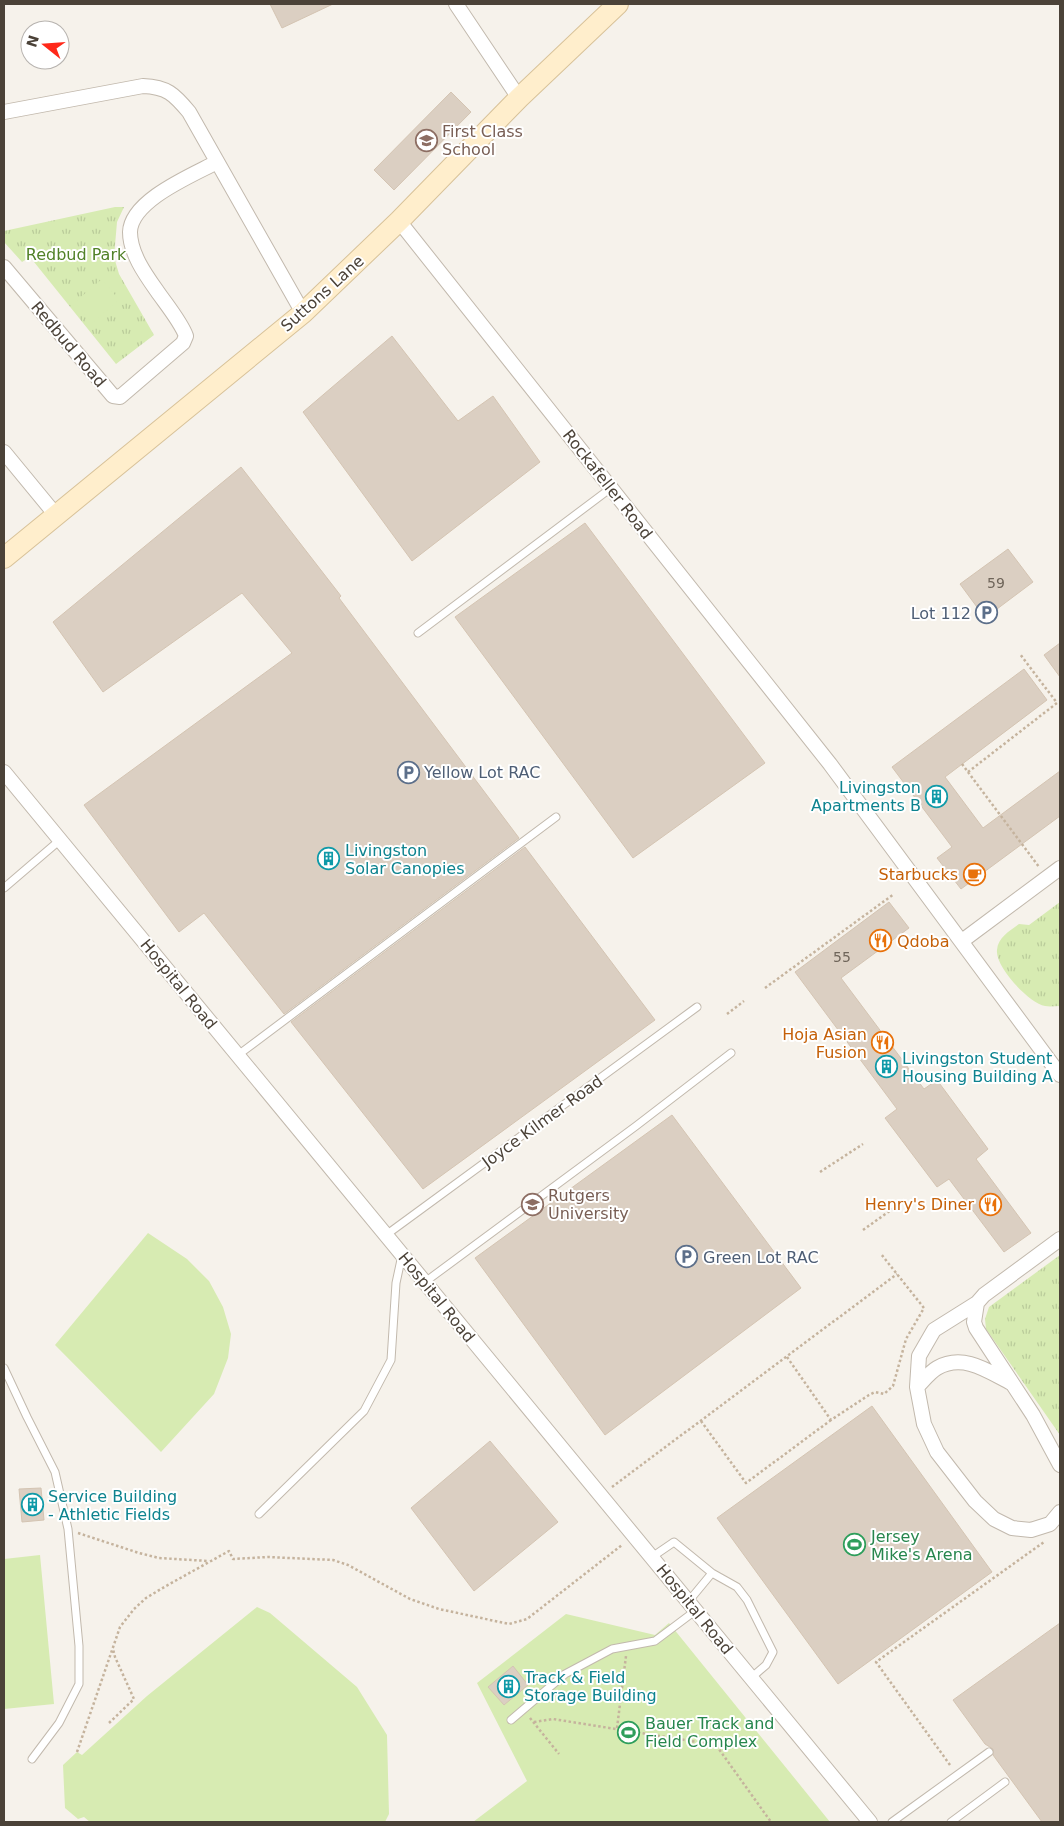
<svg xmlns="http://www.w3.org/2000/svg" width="1064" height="1826" viewBox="0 0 1064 1826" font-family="'DejaVu Sans',sans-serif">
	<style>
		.grass { fill: url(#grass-tufts) }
		.garden { fill: #d7ebb2 }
		.building { fill: #dbcfc2; stroke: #d4c4b2 }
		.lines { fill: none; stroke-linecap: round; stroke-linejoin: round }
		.lane-casing { stroke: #c2b9ad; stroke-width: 9 }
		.street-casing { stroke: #c2b9ad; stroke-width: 16 }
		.secondary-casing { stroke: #d8c299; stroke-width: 22 }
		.path { stroke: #c5b39d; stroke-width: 2.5; stroke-dasharray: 2.5 2.5; stroke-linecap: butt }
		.lane { stroke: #fff; stroke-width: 7 }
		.street { stroke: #fff; stroke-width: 14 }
		.secondary { stroke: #fec; stroke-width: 20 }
		.labels { text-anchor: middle; stroke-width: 4; stroke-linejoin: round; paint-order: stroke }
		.number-label { font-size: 14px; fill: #6f655a }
		.education-label { font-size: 16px; fill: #785e54; stroke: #fff; text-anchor: start }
		.park-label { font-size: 16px; fill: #518127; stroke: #fff }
		.street-label { font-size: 16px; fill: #4b4238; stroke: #fff }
		.service-label { font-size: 16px; fill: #4e5e75; stroke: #fff; text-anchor: start }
		.culture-label { font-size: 16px; fill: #0d838f; stroke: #fff; text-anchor: start }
		.food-label { font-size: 16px; fill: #c56008; stroke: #fff; text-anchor: end }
		.leisure-label { font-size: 16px; fill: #27864d; stroke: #fff; text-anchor: start }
	</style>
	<defs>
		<pattern id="grass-tufts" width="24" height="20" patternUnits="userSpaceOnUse" patternTransform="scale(1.25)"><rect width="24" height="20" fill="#d7ebb2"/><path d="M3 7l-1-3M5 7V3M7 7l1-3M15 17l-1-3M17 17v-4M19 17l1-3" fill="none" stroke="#bacb9a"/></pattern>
	</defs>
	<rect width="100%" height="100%" fill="#f6f2eb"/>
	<path class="grass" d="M115,207H124L117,222L114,257L119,274L154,335L116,364L30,257L22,262L4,242V231Z
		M1060,902V1006C1055,1006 1050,1007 1045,1006C1029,1003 995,967 997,950C998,937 1010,931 1019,924L1029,925Z
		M1060,1255V1435L986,1329L985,1319L989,1307Z"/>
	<path class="garden" d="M102,279L119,300L92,323L75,302Z
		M148,1233L187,1259L209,1281L223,1307L231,1334L228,1358L214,1394L161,1452L55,1345Z
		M40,1555L54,1704L4,1709V1559Z
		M257,1607L270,1613L357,1687L387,1735L389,1814L385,1822H90L84,1817L78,1819L65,1808L63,1765L77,1752L82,1755L147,1696Z
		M566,1614L655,1635L669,1623L830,1822H473L527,1781L477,1683Z"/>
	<path class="building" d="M270,4H333L282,28Z
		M451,92L471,112L394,190L374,170Z
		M392,336L458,421L493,396L540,462L412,561L303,412Z
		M241,467L341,596L339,598L519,838L284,1014L204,913L179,932L84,805L292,653L242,593L103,692L53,622Z
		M585,523L765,763L633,858L455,617Z
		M1008,549L1033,582L985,618L960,584Z
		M1060,643V677L1044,655Z
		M1024,669L1047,700L945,777L983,828L1060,771V816L961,889L937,858L952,847L892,767Z
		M525,847L655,1020L423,1189L291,1022Z
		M889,902L909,928L841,978L924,1089L937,1080L988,1149L976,1159L1031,1233L1004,1252L949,1179L937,1187L885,1118L897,1109L795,972Z
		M672,1115L801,1288L605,1435L475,1258Z
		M872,1406L992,1572L838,1684L717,1518Z
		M490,1441L558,1522L474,1591L411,1508Z
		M41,1488L44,1520L22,1522L19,1489Z
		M1060,1623V1822H1042L993,1755V1749L985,1744L953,1700Z
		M513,1666L528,1685L504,1705L488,1687Z"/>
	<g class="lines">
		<defs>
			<path id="lane" d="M418,633L611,488
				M4,888L60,840
				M238,1055L556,817
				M386,1235L697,1007
				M425,1282L636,1126L731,1053
				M4,1368L27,1417L55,1472L68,1529L79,1646V1684L59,1723L32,1759
				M259,1514L364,1411L391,1360L396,1283L402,1255
				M652,1557L674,1542L712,1573L688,1602
				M712,1573L737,1587L747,1600L773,1652L766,1665L751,1678
				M511,1720L565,1674L612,1649L655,1641L695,1611
				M892,1822L989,1752
				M951,1822L1005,1782"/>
			<path id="street" d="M456,4L519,98
				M4,112L143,86C167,87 174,94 189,112L303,313
				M399,221L830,764L1060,1075
				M4,267L113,396L120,397L183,343L186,336C181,322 166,304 157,291C145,274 130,253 130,232C131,200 193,175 217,162
				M4,452L55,514
				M4,772L870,1822
				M962,941L1060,868
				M1060,1239L984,1295L977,1303L934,1330L919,1356L917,1387L924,1424L937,1452L975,1501L994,1519L1012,1528L1031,1530L1050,1524L1060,1512
				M977,1303L974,1322L976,1328L1033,1415L1060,1465
				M917,1387C923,1381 930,1372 937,1368C963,1353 988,1371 1011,1383"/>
			<path id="secondary" d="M4,558L303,313L399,221L519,98L618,4"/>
		</defs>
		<use href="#lane" class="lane-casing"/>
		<use href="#street" class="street-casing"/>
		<use href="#secondary" class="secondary-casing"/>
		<path class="path" d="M962,764L1039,867
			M968,772L1057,703L1020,654
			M765,988L894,894
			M727,1014L744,1001
			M820,1172L863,1144
			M863,1230L905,1200
			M787,1357L831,1420L869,1395L875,1392L884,1394L893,1386L906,1339L924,1308L881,1254
			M701,1421L746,1483L831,1420
			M612,1487L897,1274
			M78,1533L139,1553L159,1558L208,1561
			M530,1718L559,1754
			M534,1722L553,1719L716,1745L771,1822
			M109,1723L134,1699L115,1657L113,1649
			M617,1728L626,1656
			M77,1752L120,1627L134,1609L146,1598L166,1586L229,1551L233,1559L268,1557L333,1560L348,1565L410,1599L439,1609L509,1624L527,1619L622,1545
			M950,1765L876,1662L1044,1542"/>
		<use href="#lane" class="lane"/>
		<use href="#street" class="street"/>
		<use href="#secondary" class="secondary"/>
	</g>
	<defs>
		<symbol id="school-ring" viewBox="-11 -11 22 22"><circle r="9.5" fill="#fff" stroke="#8d6e63" stroke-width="1.5"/><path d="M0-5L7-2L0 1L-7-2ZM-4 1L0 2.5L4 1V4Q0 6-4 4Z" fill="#8d6e63"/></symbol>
		<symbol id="parking-ring" viewBox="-11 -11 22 22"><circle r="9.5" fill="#fff" stroke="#5c6f8a" stroke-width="1.5"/><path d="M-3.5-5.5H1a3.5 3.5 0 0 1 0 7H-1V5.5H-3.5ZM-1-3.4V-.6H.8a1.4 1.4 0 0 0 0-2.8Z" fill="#5c6f8a"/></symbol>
		<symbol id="building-ring" viewBox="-11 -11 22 22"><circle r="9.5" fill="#fff" stroke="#0f9aa8" stroke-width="1.5"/><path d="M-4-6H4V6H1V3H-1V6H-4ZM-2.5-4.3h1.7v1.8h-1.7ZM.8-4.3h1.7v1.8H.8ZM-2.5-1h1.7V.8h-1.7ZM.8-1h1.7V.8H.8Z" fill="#0f9aa8"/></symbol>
		<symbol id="cafe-ring" viewBox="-11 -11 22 22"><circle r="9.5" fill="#fff" stroke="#e8710a" stroke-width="1.5"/><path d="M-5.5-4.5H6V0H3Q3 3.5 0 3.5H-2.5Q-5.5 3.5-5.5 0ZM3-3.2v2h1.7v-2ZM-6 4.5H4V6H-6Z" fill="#e8710a"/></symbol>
		<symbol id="restaurant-ring" viewBox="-11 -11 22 22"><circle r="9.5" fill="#fff" stroke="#e8710a" stroke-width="1.5"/><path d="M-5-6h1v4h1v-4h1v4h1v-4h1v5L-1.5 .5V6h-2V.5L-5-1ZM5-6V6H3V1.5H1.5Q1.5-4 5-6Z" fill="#e8710a"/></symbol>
		<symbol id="university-ring" viewBox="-11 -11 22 22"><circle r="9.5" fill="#fff" stroke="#8d6e63" stroke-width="1.5"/><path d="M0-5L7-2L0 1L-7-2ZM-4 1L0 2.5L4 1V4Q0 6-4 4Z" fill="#8d6e63"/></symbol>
		<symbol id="stadium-ring" viewBox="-11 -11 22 22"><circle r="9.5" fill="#fff" stroke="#2e9e5b" stroke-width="1.5"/><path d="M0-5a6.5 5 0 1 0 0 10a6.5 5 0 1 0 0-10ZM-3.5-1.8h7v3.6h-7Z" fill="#2e9e5b"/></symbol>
	</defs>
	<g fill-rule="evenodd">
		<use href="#school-ring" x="414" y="128" width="25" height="25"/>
		<use href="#parking-ring" x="974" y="600" width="25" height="25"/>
		<use href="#parking-ring" x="396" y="760" width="25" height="25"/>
		<use href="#building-ring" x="924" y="784" width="25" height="25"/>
		<use href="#building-ring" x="316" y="846" width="25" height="25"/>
		<use href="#cafe-ring" x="962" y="862" width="25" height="25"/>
		<use href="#restaurant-ring" x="868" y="928" width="25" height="25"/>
		<use href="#restaurant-ring" x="870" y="1030" width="25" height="25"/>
		<use href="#building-ring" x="874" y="1054" width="25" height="25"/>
		<use href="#university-ring" x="520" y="1192" width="25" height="25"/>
		<use href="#restaurant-ring" x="978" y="1192" width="25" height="25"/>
		<use href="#parking-ring" x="674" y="1244" width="25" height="25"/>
		<use href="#building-ring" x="20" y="1492" width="25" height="25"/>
		<use href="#stadium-ring" x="842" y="1532" width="25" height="25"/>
		<use href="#building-ring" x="496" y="1674" width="25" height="25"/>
		<use href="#stadium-ring" x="616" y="1720" width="25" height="25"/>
	</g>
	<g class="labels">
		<g class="number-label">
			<text x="996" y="588">59</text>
			<text x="842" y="962">55</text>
		</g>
		<g class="education-label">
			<text x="442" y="137">First Class<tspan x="442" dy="18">School</tspan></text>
			<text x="548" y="1201">Rutgers<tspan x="548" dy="18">University</tspan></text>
		</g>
		<g class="park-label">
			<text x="76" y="260">Redbud Park</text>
		</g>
		<g class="street-label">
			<text transform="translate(322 293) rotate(-42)" y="6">Suttons Lane</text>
			<text transform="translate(69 344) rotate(50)" y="6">Redbud Road</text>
			<text transform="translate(608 484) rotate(52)" y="6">Rockafeller Road</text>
			<text transform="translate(179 984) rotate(51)" y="6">Hospital Road</text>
			<text transform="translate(542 1121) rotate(-36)" y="6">Joyce Kilmer Road</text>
			<text transform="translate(437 1297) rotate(51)" y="6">Hospital Road</text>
			<text transform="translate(695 1609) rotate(51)" y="6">Hospital Road</text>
		</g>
		<g class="service-label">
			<text x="971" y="619" text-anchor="end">Lot 112</text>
			<text x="424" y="778">Yellow Lot RAC</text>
			<text x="703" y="1263">Green Lot RAC</text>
		</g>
		<g class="culture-label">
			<text x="921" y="793" text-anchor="end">Livingston<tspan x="921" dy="18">Apartments B</tspan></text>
			<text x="345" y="856">Livingston<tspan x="345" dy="18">Solar Canopies</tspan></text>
			<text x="902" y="1064">Livingston Student<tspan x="902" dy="18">Housing Building A</tspan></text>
			<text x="48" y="1502">Service Building<tspan x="48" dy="18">- Athletic Fields</tspan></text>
			<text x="524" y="1683">Track &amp; Field<tspan x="524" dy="18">Storage Building</tspan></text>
		</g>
		<g class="food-label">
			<text x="958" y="880">Starbucks</text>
			<text x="897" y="947" text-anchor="start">Qdoba</text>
			<text x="867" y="1040">Hoja Asian<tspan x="867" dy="18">Fusion</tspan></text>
			<text x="974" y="1210">Henry's Diner</text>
		</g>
		<g class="leisure-label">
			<text x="871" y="1542">Jersey<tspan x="871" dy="18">Mike's Arena</tspan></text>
			<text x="645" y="1729">Bauer Track and<tspan x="645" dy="18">Field Complex</tspan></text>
		</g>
	</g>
	<rect width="1064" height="1826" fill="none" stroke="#4b4238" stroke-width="10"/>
	<g transform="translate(45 45) rotate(287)"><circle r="24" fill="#ffffff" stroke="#b7b3af"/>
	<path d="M0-4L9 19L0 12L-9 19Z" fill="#ff2819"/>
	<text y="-8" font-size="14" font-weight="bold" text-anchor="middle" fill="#4b4238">N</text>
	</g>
</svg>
